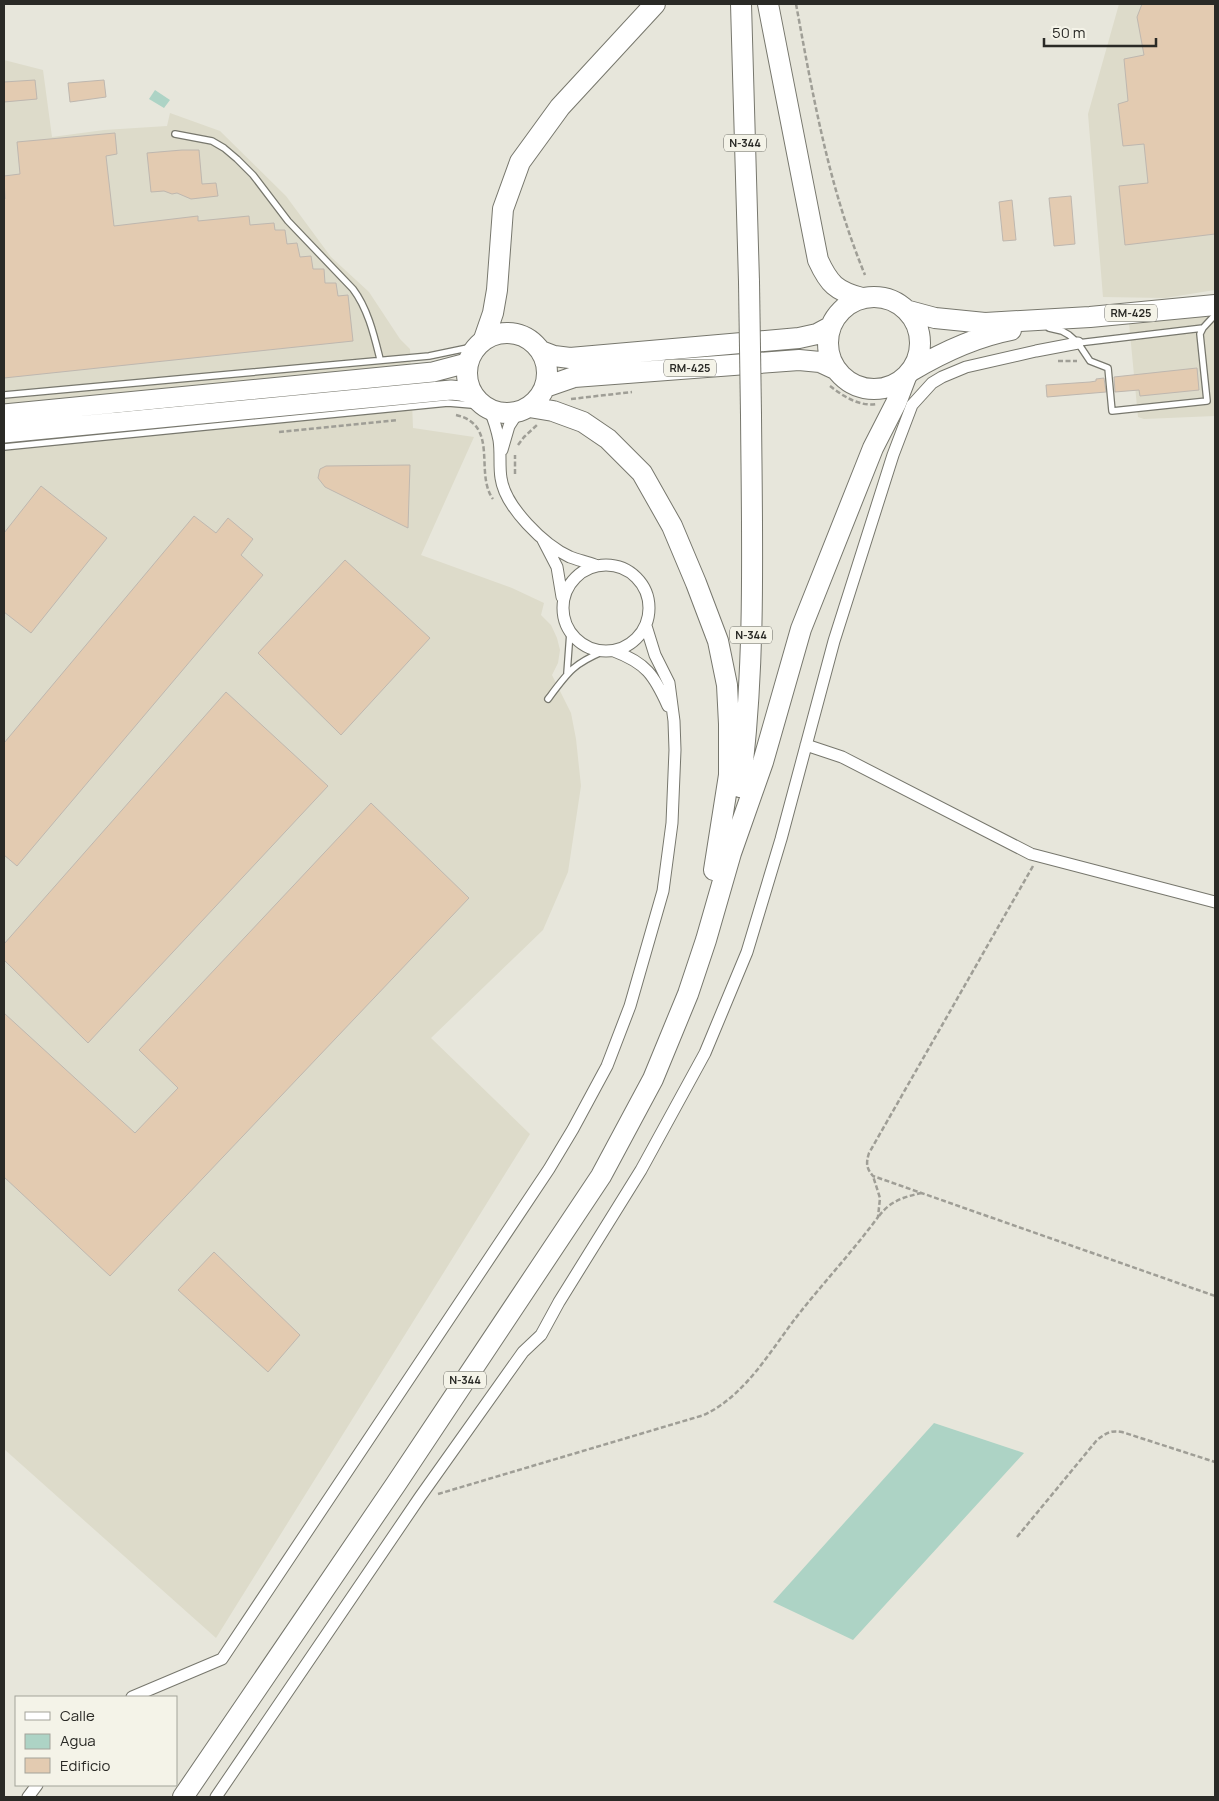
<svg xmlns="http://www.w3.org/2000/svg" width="1219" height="1801" viewBox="0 0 1219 1801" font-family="Manrope,sans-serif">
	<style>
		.built { fill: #dddbca }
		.water { fill: #add3c5 }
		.building { fill: #e3cbb1; stroke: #beb7af }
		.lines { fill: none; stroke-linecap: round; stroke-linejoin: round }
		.service-casing { stroke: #77776d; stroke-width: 8 }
		.minor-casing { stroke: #77776d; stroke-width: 13 }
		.primary-casing { stroke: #77776d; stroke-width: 21 }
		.trunk-casing { stroke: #77776d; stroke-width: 22 }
		.path { stroke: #9f9e96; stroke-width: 2.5; stroke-dasharray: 5 2.5; stroke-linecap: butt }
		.service { stroke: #fff; stroke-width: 5.5 }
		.minor { stroke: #fff; stroke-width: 11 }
		.primary { stroke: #fff; stroke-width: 19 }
		.trunk { stroke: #fff; stroke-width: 20 }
		.trunk-bridge-casing { stroke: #77776d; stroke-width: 22; stroke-linecap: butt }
		.trunk-bridge { stroke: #fff; stroke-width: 20 }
		.labels { text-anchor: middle; stroke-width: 4; stroke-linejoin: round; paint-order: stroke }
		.shield { fill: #f4f3e8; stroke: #676660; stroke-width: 1 }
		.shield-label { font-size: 11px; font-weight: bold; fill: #2a2a26 }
	</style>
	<rect width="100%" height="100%" fill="#e7e6db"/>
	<path class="built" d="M1119,4H1215V290L1165,298L1103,297L1088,114Z
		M4,60L43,70L52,137L104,130L167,126L170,113L220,131L286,196L331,257L369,292L400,339L410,349L413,428L474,437L421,555L512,588L544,603L541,615L551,625L557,638L560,650L558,663L552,675L571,713L576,739L581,786L568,872L543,930L431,1038L530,1134L216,1638L4,1449Z
		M1215,315V416L1144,419L1138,417L1129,323L1184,319Z"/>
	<path class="water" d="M155,90L170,100L164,108L149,99Z
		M934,1423L1024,1453L853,1640L773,1602Z"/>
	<path class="building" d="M1142,4H1215V234L1125,245L1119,186L1148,183L1144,144L1123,146L1118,104L1128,101L1124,59L1144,55L1137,17Z
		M35,80L37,99L4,102V82Z
		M104,80L106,97L70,102L68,83Z
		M115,133L117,154L106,156L114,226L198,216V221L249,216L250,225L274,223L275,230H285L287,244L297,243L300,257L311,256L313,269H324L325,283H336L338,296L348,295L353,341L4,378V199H5L4,176L20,174L17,142Z
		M182,150H199L202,184L216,183L218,196L191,199L177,193L172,194L164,191L151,192L147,153Z
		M1071,196L1075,244L1054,246L1049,198Z
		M1012,200L1016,240L1003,241L999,202Z
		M1197,368L1199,390L1140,396L1139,390L1115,392L1114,377Z
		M1104,378L1106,392L1047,397L1046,385L1090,382L1096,381V379Z
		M410,465L408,528L325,487L318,478L320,469L326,466Z
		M41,486L107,538L31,633L4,612V533Z
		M194,516L216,533L228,518L253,539L241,555L263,575L17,866L4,855V743Z
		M345,560L430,638L341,735L258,653Z
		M226,692L328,786L88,1043L4,960V944Z
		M371,803L469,898L110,1276L4,1177V1013L135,1133L178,1088L139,1050Z
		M214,1252L300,1335L268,1372L178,1290Z"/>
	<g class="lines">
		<defs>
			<path id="service" d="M175,134L212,141L224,148L237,159L253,175L288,221L353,289C368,309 374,335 380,359
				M1049,328L1062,331L1069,335L1078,343L1090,361L1108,368L1112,411L1207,401L1200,334L1203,328
				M1078,343L1203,328L1215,315
				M4,395L429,356L477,346
				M4,447L448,403L483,406
				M567,673L570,632
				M548,699C568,672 573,664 604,651"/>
			<path id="minor" d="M490,411C494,420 497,430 499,440C501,453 499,466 501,478C505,507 544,545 570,557C578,560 587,562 595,565
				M502,450L509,426L518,412
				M543,540L557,567L562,597
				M563 608a43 43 0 1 1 86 0a43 43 0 1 1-86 0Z
				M614,651C646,663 654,675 668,706
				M806,745L842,757L1031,854L1215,902
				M132,1697L222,1659L549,1169L573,1129L607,1066L630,1006L663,891L672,823L675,750L674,721L669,683L655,655L646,626
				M28,1797L37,1785
				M216,1797L420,1497L523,1352L541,1335L559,1302L641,1170L705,1053L747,952L781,839L834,641L893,455L912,405L932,383L942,377L966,367L1036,351L1078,343"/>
			<path id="primary" d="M4,414L433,372L467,363
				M4,433L451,390L461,391L472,394"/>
			<path id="trunk" d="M741,4L749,282
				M768,4L818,260C829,284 836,291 862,298
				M828 343a46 46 0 1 1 92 0a46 46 0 1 1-92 0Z
				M909,311L935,318L985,323L1090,317L1215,305
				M467 373a40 40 0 1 1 80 0a40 40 0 1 1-80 0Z
				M484,339L493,313L497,290L503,209L520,162L560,107L655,4
				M541,351L554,356L570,358L799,338L817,334L830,327
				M911,371C943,352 975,337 1011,330
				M545,387L574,377L799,360L820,362L835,369
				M529,407L553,411L583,422L608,439L642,473L672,526L696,583L718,641L727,685L729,724V775L714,870
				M740,787C756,664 752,539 751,415
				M183,1797L396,1484L601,1176L653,1079L688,994L706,940L731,853L763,762L801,629L873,448L896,403L906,377"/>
		</defs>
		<use href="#service" class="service-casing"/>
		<use href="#minor" class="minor-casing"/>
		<use href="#primary" class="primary-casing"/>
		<use href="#trunk" class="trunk-casing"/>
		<path class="path" d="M796,4C813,96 829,188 865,275
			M1058,361H1077
			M830,386C843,396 859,407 877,404
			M571,399L632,392
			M456,415C500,425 474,473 493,499
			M279,432L398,420
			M518,445L524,437L537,425
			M515,474V455
			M1033,866L869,1153C866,1163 866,1168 873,1176L1215,1296
			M879,1216C890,1201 904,1197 921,1193
			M438,1494L704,1415C746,1395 770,1351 798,1315C824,1282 853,1251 878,1217L880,1198L873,1176
			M1017,1537L1097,1440C1106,1433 1111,1430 1122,1432L1215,1462"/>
		<use href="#service" class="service"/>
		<use href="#minor" class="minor"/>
		<use href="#primary" class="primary"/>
		<use href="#trunk" class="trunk"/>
		<defs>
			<path id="trunk-bridge" d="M749,282L751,415"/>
		</defs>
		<use href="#trunk-bridge" class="trunk-bridge-casing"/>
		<use href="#trunk-bridge" class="trunk-bridge"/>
	</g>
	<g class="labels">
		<g class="shield">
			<rect x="724" y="134.5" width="42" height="17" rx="4"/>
			<rect x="1105" y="304.5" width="52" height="17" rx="4"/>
			<rect x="664" y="359.5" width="52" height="17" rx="4"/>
			<rect x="730" y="626.5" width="42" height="17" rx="4"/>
			<rect x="444" y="1371.5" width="42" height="17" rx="4"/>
		</g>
		<g class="shield-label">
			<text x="745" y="147">N-344</text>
			<text x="1131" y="317">RM-425</text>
			<text x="690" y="372">RM-425</text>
			<text x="751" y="639">N-344</text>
			<text x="465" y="1384">N-344</text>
		</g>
	</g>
	<rect width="1219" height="1801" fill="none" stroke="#2a2a26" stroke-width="10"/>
	<rect x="15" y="1696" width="162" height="90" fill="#f4f3e8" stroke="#a3a39a"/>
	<rect x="25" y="1712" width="25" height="8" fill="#ffffff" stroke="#a3a39a"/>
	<text x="60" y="1721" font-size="15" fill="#2a2a26">Calle</text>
	<rect x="25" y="1734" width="25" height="15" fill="#add3c5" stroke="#a3a39a"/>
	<text x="60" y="1746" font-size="15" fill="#2a2a26">Agua</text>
	<rect x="25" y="1758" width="25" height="15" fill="#e3cbb1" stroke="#a3a39a"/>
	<text x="60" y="1771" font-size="15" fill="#2a2a26">Edificio</text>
	<path d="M1044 38v8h112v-8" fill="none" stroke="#2a2a26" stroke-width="2.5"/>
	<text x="1052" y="38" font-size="15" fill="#2a2a26" stroke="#f4f3e8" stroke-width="4" paint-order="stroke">50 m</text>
</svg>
